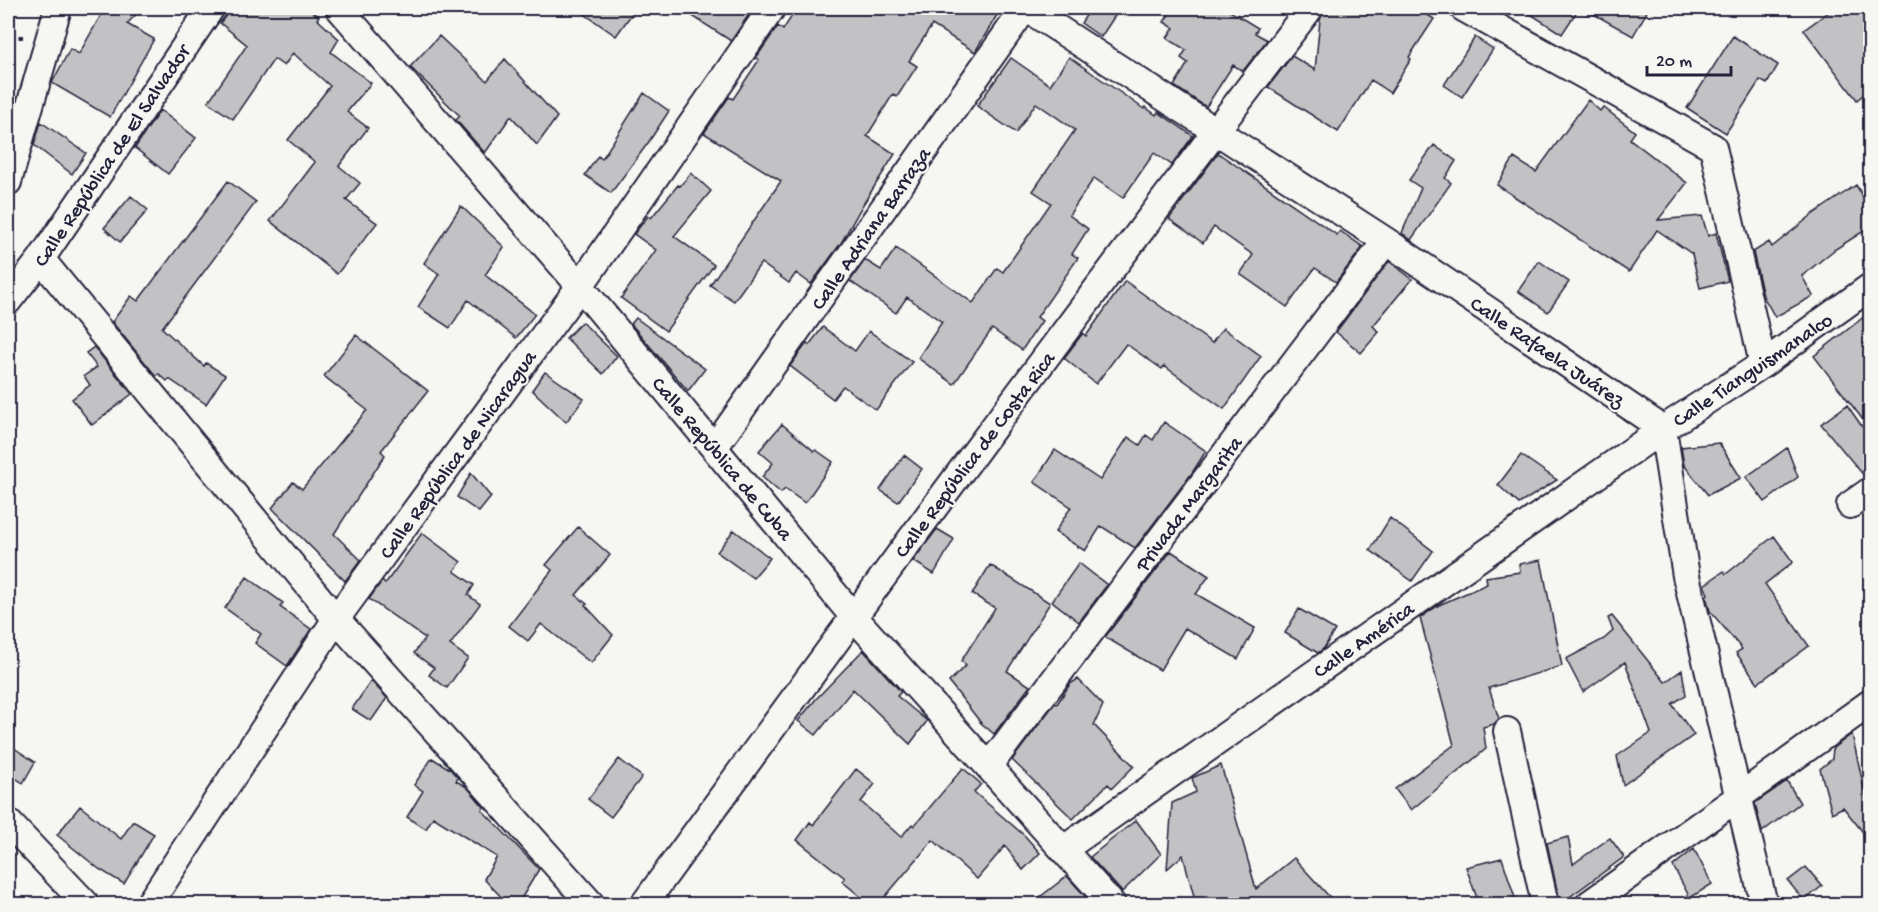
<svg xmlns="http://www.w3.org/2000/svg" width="1878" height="912" viewBox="0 0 1878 912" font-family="'Gochi Hand',sans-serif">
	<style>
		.building { fill: #c2c2c4; stroke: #22223b; stroke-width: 1.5 }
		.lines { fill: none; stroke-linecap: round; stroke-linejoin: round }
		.street-casing { stroke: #22223b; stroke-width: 30 }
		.path { stroke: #22223b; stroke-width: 4; stroke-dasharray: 6 4.5; stroke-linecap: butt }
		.street { stroke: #f6f6f2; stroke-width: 26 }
		.labels { text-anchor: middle; stroke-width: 4.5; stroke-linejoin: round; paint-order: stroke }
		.street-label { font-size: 21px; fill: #22223b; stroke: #f6f6f2 }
	</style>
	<rect width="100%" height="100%" fill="#f6f6f2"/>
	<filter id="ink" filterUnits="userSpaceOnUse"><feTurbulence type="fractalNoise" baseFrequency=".0167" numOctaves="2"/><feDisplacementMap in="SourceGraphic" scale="12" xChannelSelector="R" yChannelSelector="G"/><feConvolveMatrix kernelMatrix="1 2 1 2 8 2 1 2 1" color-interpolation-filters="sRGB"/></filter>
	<g filter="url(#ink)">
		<path class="building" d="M105,8H142L127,24L154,39L110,117L52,83L70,49L79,54Z
			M232,8H306L319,16L317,19L339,39L331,52L371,83L347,112L368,128L339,166L360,183L346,200L377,223L337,274L270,221L315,162L288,140L330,86L293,53L284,66L274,59L233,119L208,102L247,45L220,23Z
			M576,8H636L616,36Z
			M680,8H749L752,10L731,41Z
			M797,8H985L997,15L975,52L932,25L909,61L917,66L897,97L893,94L867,136L895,154L862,206L841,243L811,284L796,273L789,283L761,263L734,301L710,285L781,181L704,133L729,97L733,99L759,60L756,58L778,26L783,30Z
			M1091,8H1120L1101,37L1081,23Z
			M1173,8H1225L1258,28L1255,33L1267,40L1243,71L1233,65L1206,107L1174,86L1188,63L1181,58L1186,50L1167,38L1174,28L1164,22Z
			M1325,8H1417L1434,19L1409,57L1411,59L1390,93L1371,80L1338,132L1268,87L1292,56L1315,70L1320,20Z
			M1521,8H1579L1562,34Z
			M1583,8H1649L1633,36Z
			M1834,8H1870V89L1857,100L1804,30Z
			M439,36L487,81L505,59L557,117L537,145L511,116L485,153L456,120L460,116L410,67Z
			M1733,36L1778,65L1767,84L1760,80L1726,133L1687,108Z
			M1475,37L1493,49L1462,97L1444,85Z
			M1069,57L1144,109L1145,107L1156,115L1158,112L1193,136L1172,165L1154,153L1123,198L1094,178L1069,215L1088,229L1072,254L1078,258L1037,317L1042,321L1022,350L992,329L954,384L918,358L942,322L907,297L896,313L850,281L865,260L881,270L896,248L973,303L997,268L1003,272L1051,203L1033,191L1075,130L1036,103L1016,133L977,106L1011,58L1050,85Z
			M644,93L669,111L648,143L611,193L585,175L598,156L602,159Z
			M1588,100L1600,111L1603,107L1635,132L1630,139L1687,183L1658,220L1702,216L1708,236L1716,233L1728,281L1700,288L1692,254L1657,230L1629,272L1497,185L1514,158L1536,172Z
			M160,110L196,138L168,174L135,148Z
			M41,122L86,153L72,174L34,145Z
			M1434,145L1456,161L1445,178L1451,183L1411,240L1402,233L1421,188L1409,180Z
			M1218,153L1337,235L1340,231L1363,247L1336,282L1315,268L1287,307L1240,274L1253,255L1214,227L1203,243L1169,219Z
			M691,173L711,191L674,236L714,265L666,331L621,298L656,250L634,234L648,216L651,218L678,185L680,186Z
			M228,181L256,202L162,328L204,366L206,363L225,375L206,404L169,379L167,381L159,374L156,376L112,322L131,296L138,301Z
			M1856,185L1870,208V227L1834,250L1802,276L1813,296L1775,317L1763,296L1753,252L1769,242L1772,247L1812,215Z
			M131,196L148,210L120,242L104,228Z
			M461,206L504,247L485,275L535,314L516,338L468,300L450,328L418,307L439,274L424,263Z
			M1389,261L1412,279L1373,326L1379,332L1361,353L1336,332Z
			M1539,261L1569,282L1548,312L1518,291Z
			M1125,281L1212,343L1223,328L1261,356L1224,409L1164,366L1162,369L1126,344L1096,384L1064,358L1083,333L1086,336Z
			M1870,312V429L1814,356Z
			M636,318L705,369L688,391L631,324Z
			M582,322L617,356L603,374L566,338Z
			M823,327L855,351L869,331L912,362L876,410L843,386L833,399L790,366L807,343L809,345Z
			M356,335L428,391L381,451L385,455L334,534L361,560L345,581L272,508L293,482L302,489L367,410L324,376Z
			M94,347L132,394L92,425L72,399L90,385L84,376L97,367L86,353Z
			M545,372L584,399L566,422L532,390Z
			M1847,405L1870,438V476L1865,477L1821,424Z
			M1164,422L1206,451L1192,473L1135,548L1101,526L1085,551L1055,532L1071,507L1034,482L1055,450L1100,480L1128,437L1140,445L1146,435L1153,440Z
			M782,424L814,451L816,450L833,462L805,503L785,489L781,493L762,477L773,463L759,451Z
			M1719,443L1741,478L1708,495L1684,465L1681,447Z
			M1787,448L1798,477L1765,502L1746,477Z
			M904,455L922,469L898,502L880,490Z
			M1521,455L1557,480L1519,504L1498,485Z
			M471,473L491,497L479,512L457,497Z
			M1390,518L1433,551L1412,581L1370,550Z
			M578,527L610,555L576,595L587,604L585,605L613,635L591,663L541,624L528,641L509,626L552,570L546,565Z
			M937,529L954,539L934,574L913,561Z
			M734,530L770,558L753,578L717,552Z
			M422,533L461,562L454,571L474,585L468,595L480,604L450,645L468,658L447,688L429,675L434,668L414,653L425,638L369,599L382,581L385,584Z
			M1774,536L1793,562L1765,584L1809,646L1758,683L1736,653L1742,649L1710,611L1706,596L1708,594L1704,585L1724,571L1726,574Z
			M1171,551L1209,576L1196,594L1255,628L1238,659L1185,628L1160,670L1105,637Z
			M1541,560L1562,666L1489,688L1499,719L1494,724L1483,727L1486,749L1411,810L1395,789L1454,745L1420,618L1439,605L1487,584L1486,577L1520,572L1519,564Z
			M1079,563L1107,585L1079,622L1052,601Z
			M990,565L1050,603L1007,671L1030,686L994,734L981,723L949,682L966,665L961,661L995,608L972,594Z
			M247,577L283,603L280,607L311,629L287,666L255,643L261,634L225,608Z
			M1299,609L1335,630L1324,648L1318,653L1285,633Z
			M1612,616L1665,682L1682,670L1686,695L1672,704L1694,735L1623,785L1617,756L1651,733L1625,662L1583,692L1566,659L1604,639L1613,631L1608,618Z
			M863,650L901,692L897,696L927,721L910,744L853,689L816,735L798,721L816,699Z
			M1078,679L1103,705L1094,725L1134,766L1112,788L1108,784L1073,819L1012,760L1055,703L1057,704L1070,684Z
			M371,681L387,698L371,721L352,709Z
			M1852,734L1870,816V841L1843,807L1832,813L1820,769L1832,759L1833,748Z
			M8,744L35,762L23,783L8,773Z
			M432,758L450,769L458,778L456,781L467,787L484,807L482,810L539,869L518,904H508L484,879L497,857L433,817L426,829L407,817L423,791L414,785Z
			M619,759L642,777L611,817L588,799Z
			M1221,765L1256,889L1294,858L1336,904H1196L1183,855L1167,869L1172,803L1196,792L1192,778Z
			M963,768L981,784L974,792L1025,836L1040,853L1023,870L1005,846L977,879L933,840L879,904H869L842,881L845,878L797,840L810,822L813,825L856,769L875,784L861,802L901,837L912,824L914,826Z
			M1787,781L1800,803L1762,832L1755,803Z
			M80,806L121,839L133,821L154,834L124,884L99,869L57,835Z
			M1136,820L1161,854L1122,892L1090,857Z
			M1568,837L1573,864L1610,838L1624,857L1560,904L1547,843Z
			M1694,849L1712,884L1690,898L1673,866Z
			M1502,858L1517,904H1479L1466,867Z
			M1806,867L1822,886L1804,901L1788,881Z
			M1067,876L1092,904H1031Z"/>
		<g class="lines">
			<defs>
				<path id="street" d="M339,8L580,286L853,616L1112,904
					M1026,8L1386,241L1663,429L1686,576L1764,904
					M1463,8L1713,147L1763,364
					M8,182L58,8
					M41,259L336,619L591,904
					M8,301L41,259L211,8
					M714,448L1025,8
					M1850,505L1870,491
					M1507,731L1545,904
					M989,766L1386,241
					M8,822L86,904
					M1064,849L1663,429L1763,364L1870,287
					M149,904L336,619L580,286L772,8
					M644,904C863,603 1083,303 1310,8
					M1589,904L1870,703"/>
			</defs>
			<use href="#street" class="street-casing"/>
			<path class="path" d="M8,37H23"/>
			<use href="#street" class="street"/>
		</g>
	</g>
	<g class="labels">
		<g class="street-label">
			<text transform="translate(111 155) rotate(-56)" y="7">Calle República de El Salvador</text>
			<text transform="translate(870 228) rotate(-55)" y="7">Calle Adriana Barraza</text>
			<text transform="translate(1548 351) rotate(34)" y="7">Calle Rafaela Juárez</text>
			<text transform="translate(1752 369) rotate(-34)" y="7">Calle Tianguismanalco</text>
			<text transform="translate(457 454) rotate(-54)" y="7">Calle República de Nicaragua</text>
			<text transform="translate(974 454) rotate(-53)" y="7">Calle República de Costa Rica</text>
			<text transform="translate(723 458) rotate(50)" y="7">Calle República de Cuba</text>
			<text transform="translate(1188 503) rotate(-53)" y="7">Privada Margarita</text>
			<text transform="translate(1363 639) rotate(-35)" y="7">Calle América</text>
		</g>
	</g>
	<rect width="1878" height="912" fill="none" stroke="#f6f6f2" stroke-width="30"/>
	<rect x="15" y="15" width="1848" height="882" fill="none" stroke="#22223b" stroke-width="2" filter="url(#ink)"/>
	<path d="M1647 66v9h84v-9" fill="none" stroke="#22223b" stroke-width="3"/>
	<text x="1656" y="66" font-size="18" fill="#22223b" stroke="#f6f6f2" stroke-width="4.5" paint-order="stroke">20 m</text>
</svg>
